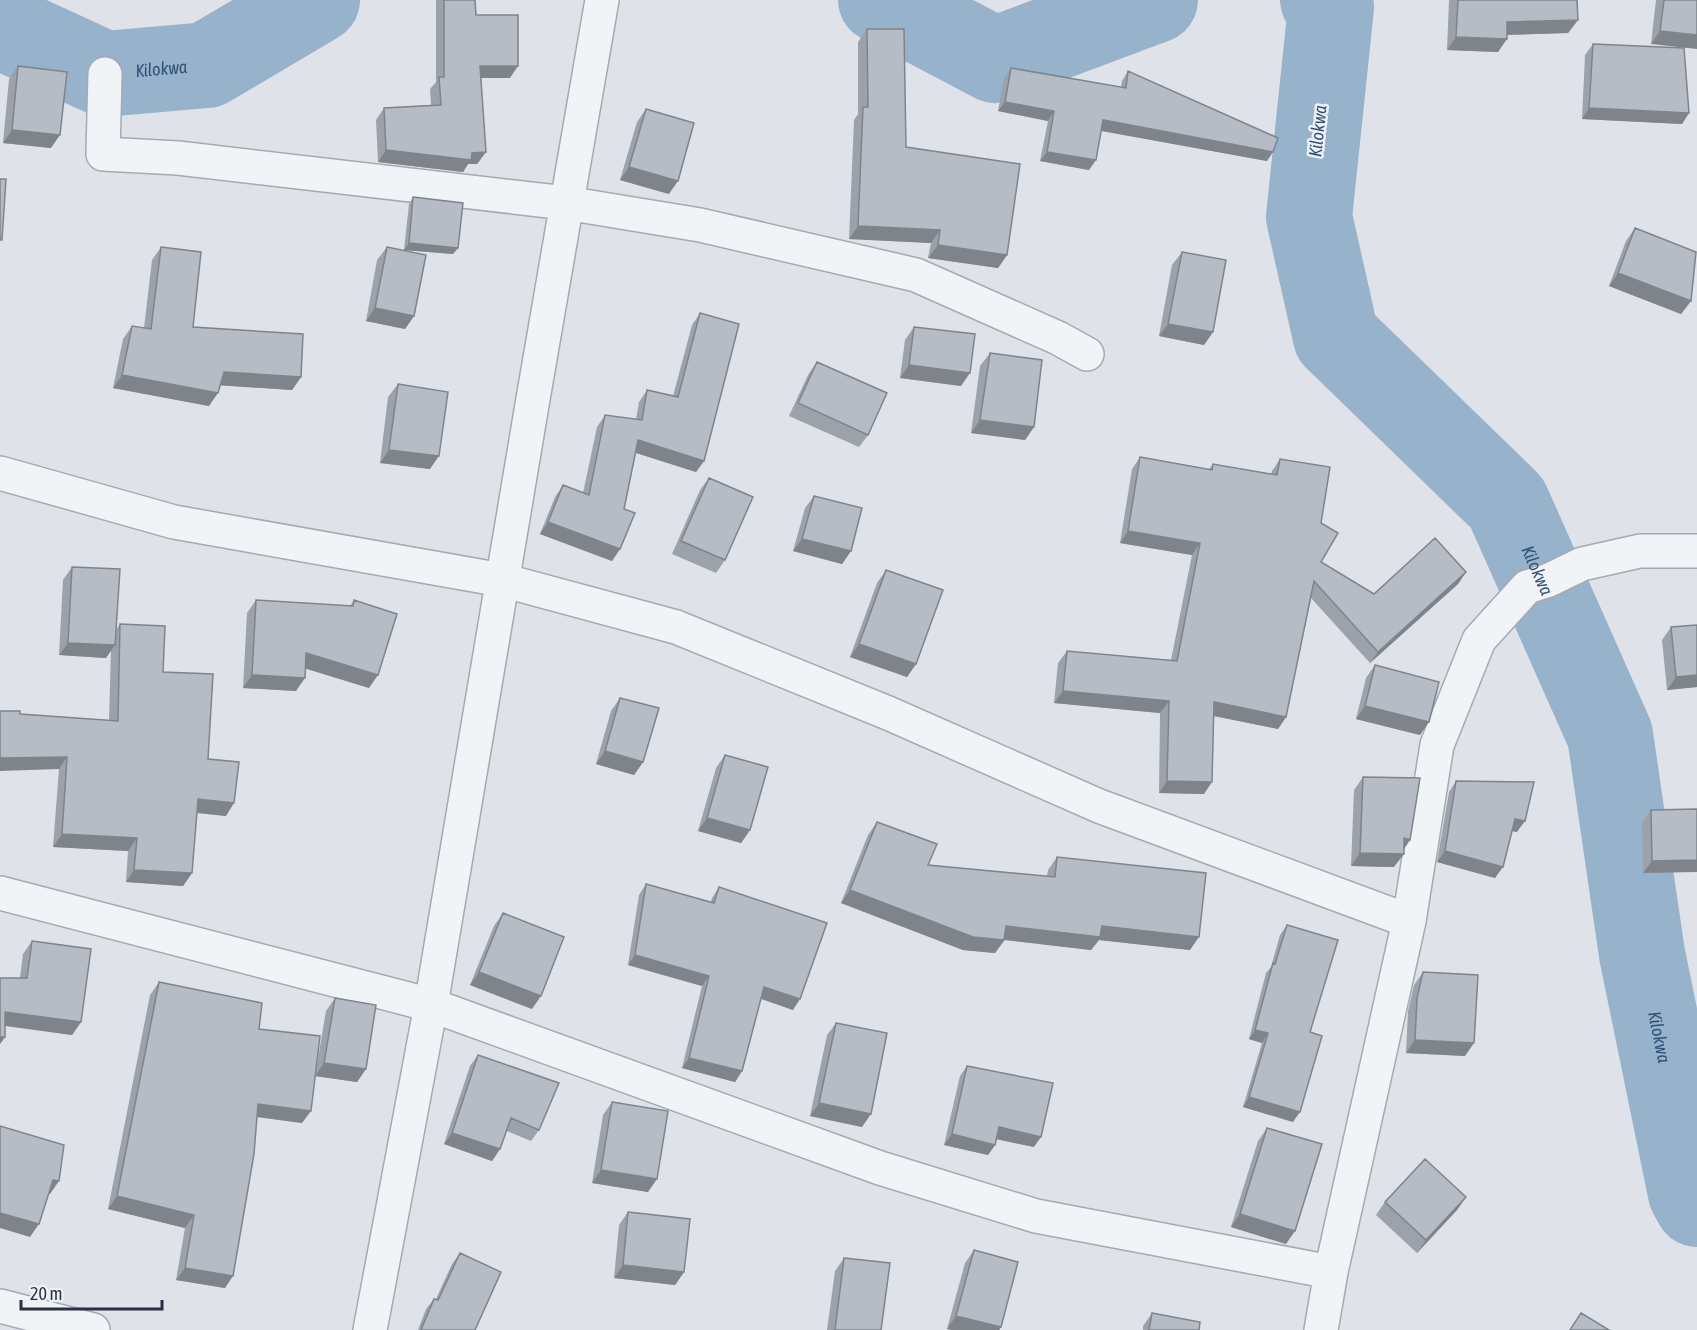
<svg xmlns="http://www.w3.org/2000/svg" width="1697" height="1330" viewBox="0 0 1697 1330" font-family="'Asap Condensed',sans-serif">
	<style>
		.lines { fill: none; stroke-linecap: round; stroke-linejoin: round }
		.river { stroke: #97b2cb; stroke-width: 86 }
		.street-casing { stroke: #a4aab3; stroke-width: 36 }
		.street { stroke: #f1f4f7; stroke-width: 33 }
		.wall { fill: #9ca2aa }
		.shaded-wall { fill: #7f848b }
		.building { fill: #b5bcc6; stroke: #7f848b; stroke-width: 1.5 }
		.labels { text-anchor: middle; stroke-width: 5; stroke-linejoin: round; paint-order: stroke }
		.water-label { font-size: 18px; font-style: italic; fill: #2e5177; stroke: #eef2f6 }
	</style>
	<rect width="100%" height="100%" fill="#dfe3e9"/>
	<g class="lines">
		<g class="river">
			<path d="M881,0L995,60L1155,0"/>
			<path id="s1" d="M1323,0L1331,7L1309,217L1336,337L1507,503L1610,735L1642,954L1691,1193L1697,1204"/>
			<path id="s2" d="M0,26L105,74L207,65L317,0"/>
		</g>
		<defs>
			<path id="street" d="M105,74L103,154L178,158L566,203L700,225L916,275L1058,338L1087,354
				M0,473L174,522L502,580L676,627L888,713L1099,806L1409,921
				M0,893L431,1005L880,1168L1036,1216L1331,1272
				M0,1306L93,1330
				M370,1330L431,1005L533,399L602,0
				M1321,1330L1331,1272L1409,921L1437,745L1479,640L1527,587L1549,580L1582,564L1640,551H1697"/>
		</defs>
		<use href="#street" class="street-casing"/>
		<use href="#street" class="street"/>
	</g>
	<path class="wall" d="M436,0H475L476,15L510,78H481L486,152L477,164H468L463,172L378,162L376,120L384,108L431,105L430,89L436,82Z
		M1449,0H1577L1578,20L1568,33L1507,35L1498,52L1447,50Z
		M1656,0H1697L1651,44Z
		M867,29L906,147L1007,255L998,268L928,258L931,243L849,239L854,120L858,114V42Z
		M1593,44L1689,113L1682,124L1582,119L1585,55Z
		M18,66L51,148L3,143L9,79Z
		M1011,68L1121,87L1122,81L1128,71L1267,161L1101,131L1089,170L1040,161L1048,121L998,111L1004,78Z
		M646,109L669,194L620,180L637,122Z
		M413,197L458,248L453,254L404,250L409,204Z
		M1635,228L1691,301L1681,314L1609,286L1626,241Z
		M161,247L193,327L301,377L292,390L220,385L209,406L113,388L123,339L132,326L144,328L152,260Z
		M387,247L414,316L405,329L366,321L377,260Z
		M1182,252L1213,332L1204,345L1159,336L1172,265Z
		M700,313L704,461L696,472L636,453L624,509L620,549L612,561L540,534L555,497L563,485L583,493L597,427L605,415L636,419L639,402L647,390L673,396L692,325Z
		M914,327L961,386L900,378L905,340Z
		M990,353L1034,427L1025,440L971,433L980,366Z
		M817,362L868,435L859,447L789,416L808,375Z
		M398,384L430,469L380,463L388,397Z
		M1140,457L1209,469L1213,464L1271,474L1272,471L1280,459L1321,523V562L1374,594L1466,572L1458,584L1370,663L1311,598L1286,717L1278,729L1213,716L1204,794L1159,793L1160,713L1054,703L1058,663L1067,651L1171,660L1192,555L1120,543L1132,469Z
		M709,478L725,560L716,573L672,554L700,490Z
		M814,496L851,551L842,564L793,551L805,508Z
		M72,567L116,630L120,624L163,672L208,759L226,816L197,813L192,873L183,886L126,882L128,851L53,847L59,769L20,714L109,720L111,650L106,658L59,655L63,580Z
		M886,570L916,664L907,677L850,657L877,583Z
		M256,600L350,606L354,600L369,688L305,668L296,691L243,688L247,613Z
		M1671,627L1697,687L1667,690L1662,640Z
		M1375,665L1420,735L1356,719L1366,678Z
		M620,698L643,762L634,775L596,764L611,711Z
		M725,755L750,830L741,843L698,831L716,768Z
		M1363,777L1410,840L1404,849L1394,867L1351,866L1354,790Z
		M1456,781L1517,832L1512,831L1495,878L1437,862L1449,792Z
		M1697,809L1643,873L1642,822L1651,810Z
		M877,822L928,865L1047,876L1048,870L1057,857L1190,950L1099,940L1091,950L1005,940L995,953L963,950L841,903L868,835Z
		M646,884L711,902L712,898L719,887L793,1010L761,999L742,1071L735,1082L682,1068L702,986L628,965L639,895Z
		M503,913L532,1009L470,985L494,926Z
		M1287,925L1310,1032L1293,1122L1243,1107L1262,1043L1249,1039L1266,973L1271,967L1280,935Z
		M32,941L81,1022L72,1035L5,1026V1037L0,1044V978H20L23,954Z
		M1423,972L1465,1056L1406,1053L1408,1011L1414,985Z
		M159,982L259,1029L302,1123L257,1117L225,1288L176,1280L185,1228L108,1209L150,995Z
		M335,998L366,1069L357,1082L315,1076L326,1011Z
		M836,1023L862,1127L810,1116L827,1035Z
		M478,1055L539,1130L531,1141L507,1131L500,1149L492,1161L444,1144L470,1066Z
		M967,1066L1034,1147L996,1139L995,1145L988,1155L944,1145L960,1076Z
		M612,1102L648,1192L592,1183L603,1115Z
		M1267,1128L1286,1244L1231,1227L1258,1141Z
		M1466,1197L1457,1210L1417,1253L1376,1215L1385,1202Z
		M628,1212L684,1272L675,1285L614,1278L619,1225Z
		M974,1250L1001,1327L999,1330H952L947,1329L965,1263Z
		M460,1253L475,1330H418L426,1309L434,1299H436L452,1264Z
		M844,1258L881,1330H827L835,1271Z
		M1152,1313L1199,1330H1143V1326Z"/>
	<path class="shaded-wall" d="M1578,20L1568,33L1498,35L1507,22Z
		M1660,31L1697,35V49L1651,44Z
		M1456,37L1507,39L1498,52L1447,50Z
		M480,66H518L510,78H471Z
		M1005,102L1054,111L1048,121L998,111Z
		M1589,108L1689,113L1682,124L1582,119Z
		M1103,120L1273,152L1267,161L1097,130Z
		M12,130L60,135L51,148L3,143Z
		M386,150L472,153L486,152L477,164H468L463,172L378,162Z
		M1047,152L1096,160L1089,170L1040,161Z
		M629,167L678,181L669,194L620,180Z
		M858,226L940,230L931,243L849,239Z
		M409,243L458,248L453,254L404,250Z
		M938,245L1007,255L998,268L928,258Z
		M1618,273L1691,301L1681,314L1609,286Z
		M375,308L414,316L405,329L366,321Z
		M1168,324L1213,332L1204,345L1159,336Z
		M909,365L970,373L961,386L900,378Z
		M224,372L301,377L292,390L215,385Z
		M122,375L218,393L209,406L113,388Z
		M980,420L1034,427L1025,440L971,433Z
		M638,440L704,461L696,472L630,451Z
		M389,450L439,456L430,469L380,463Z
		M548,522L620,549L612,561L540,534Z
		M1128,531L1200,543L1192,555L1120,543Z
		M802,539L851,551L842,564L793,551Z
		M1466,572L1458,584L1370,663L1378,652Z
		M68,643L115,645L106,658L59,655Z
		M859,644L916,664L907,677L850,657Z
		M306,653L378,675L369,688L297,666Z
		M252,675L305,678L296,691L243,688Z
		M1697,675V687L1667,690L1676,677Z
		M1063,691L1169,701L1160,713L1054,703Z
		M1214,702L1286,717L1278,729L1205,714Z
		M1365,706L1429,722L1420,735L1356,719Z
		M605,751L643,762L634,775L596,764Z
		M67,757L59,769L0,771V758Z
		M1167,781L1212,782L1204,794L1159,793Z
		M198,799L234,803L226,816L189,812Z
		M707,818L750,830L741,843L698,831Z
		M1515,819L1525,821L1517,832L1508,830Z
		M62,834L137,838L128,851L53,847Z
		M1404,838L1410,840L1401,853Z
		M1445,851L1503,867L1495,878L1437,862Z
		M1360,853L1404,854L1394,867L1351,866Z
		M1697,860V872L1643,873L1652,861Z
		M134,870L192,873L183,886L126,882Z
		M850,890L1004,940L995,953L963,950L841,903Z
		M1006,926H1102L1199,937L1190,950L1099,940L1091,950L997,939Z
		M635,955L709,976L702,986L628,965Z
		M479,972L541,996L532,1009L470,985Z
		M764,987L800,999L793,1010L756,997Z
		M5,1012L81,1022L72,1035L0,1025Z
		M1255,1030L1268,1033L1262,1043L1249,1039Z
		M0,1037H5L0,1044Z
		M1415,1040L1474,1043L1465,1056L1406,1053Z
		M689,1058L742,1071L735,1082L682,1068Z
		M324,1063L366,1069L357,1082L315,1076Z
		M1249,1097L1300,1112L1293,1122L1243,1107Z
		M819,1103L871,1114L862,1127L810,1116Z
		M258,1104L311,1111L302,1123L250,1116Z
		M999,1127L1041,1137L1034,1147L991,1138Z
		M452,1133L500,1149L492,1161L444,1144Z
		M952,1134L995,1145L988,1155L944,1145Z
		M601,1170L657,1179L648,1192L592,1183Z
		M53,1180L59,1181L50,1194L44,1193Z
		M117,1196L194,1215L185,1228L108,1209Z
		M1466,1197L1457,1210L1417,1253L1426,1240Z
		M0,1213L39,1224L30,1237L0,1228Z
		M1240,1214L1295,1231L1286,1244L1231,1227Z
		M623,1265L684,1272L675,1285L614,1278Z
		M185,1268L233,1276L225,1288L176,1280Z
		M956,1316L1001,1327L999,1330H952L947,1329Z"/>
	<path class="building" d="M444,0H475L476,15H518V66H480L486,152L472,153L471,160L386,150L384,108L441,105L439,77H444Z
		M1458,0H1577L1578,20L1507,22V39L1456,37Z
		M1664,0H1697V35L1660,31Z
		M867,29H904L906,147L1020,164L1007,255L938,245L940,230L858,226L863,107H868Z
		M1593,44L1684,48L1689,113L1589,108Z
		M18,66L67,72L60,135L12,130Z
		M1011,68L1126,88L1128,71L1278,138L1273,152L1103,120L1096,160L1047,152L1054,111L1005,102Z
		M646,109L694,123L678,181L629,167Z
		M0,179H6L2,240H0Z
		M413,197L463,203L458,248L409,243Z
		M1635,228L1696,252L1691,301L1618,273Z
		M161,247L201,252L193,327L303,334L301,377L224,372L218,393L122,375L132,326L151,329Z
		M387,247L426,255L414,316L375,308Z
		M1182,252L1226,260L1213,332L1168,324Z
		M700,313L739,324L704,461L638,440L624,509L635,513L620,549L548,522L563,485L589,495L605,415L642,420L647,390L678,397Z
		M914,327L975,334L970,373L909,365Z
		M990,353L1042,360L1034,427L980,420Z
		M817,362L887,393L868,435L798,403Z
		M398,384L448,392L439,456L389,450Z
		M1140,457L1212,470L1213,464L1277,475L1280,459L1330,467L1321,523L1338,533L1321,562L1374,594L1435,538L1466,572L1378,652L1314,581L1286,717L1214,702L1212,782L1167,781L1169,701L1063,691L1067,651L1177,661L1200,543L1128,531Z
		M709,478L753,497L725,560L681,541Z
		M814,496L862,508L851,551L802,539Z
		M72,567L120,569L115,645L68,643Z
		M886,570L943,590L916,664L859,644Z
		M256,600L353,606L354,600L397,614L378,675L306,653L305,678L252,675Z
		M120,624L165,626L163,672L213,674L208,759L239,762L234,803L198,799L192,873L134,870L137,838L62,834L67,757L0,758V711H20V714L118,721Z
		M1697,625V675L1676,677L1671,627Z
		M1375,665L1439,682L1429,722L1365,706Z
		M620,698L659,708L643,762L605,751Z
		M725,755L768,767L750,830L707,818Z
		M1363,777L1420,778L1410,840L1404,838V854L1360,853Z
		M1456,781L1534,782L1525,821L1515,819L1503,867L1445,851Z
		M1697,809V860L1652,861L1651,810Z
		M877,822L937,844L928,865L1055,877L1057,857L1206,873L1199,937L1102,926L1100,937L1006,926L1004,940L973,937L850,890Z
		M646,884L714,903L719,887L827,923L800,999L764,987L742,1071L689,1058L709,976L635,955Z
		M503,913L564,937L541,996L479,972Z
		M1287,925L1338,940L1310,1032L1322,1036L1300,1112L1249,1097L1268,1033L1255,1030L1273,963L1275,964Z
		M32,941L91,949L81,1022L5,1012V1037H0V978H27Z
		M1423,972L1478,975L1474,1043L1415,1040L1417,998Z
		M159,982L262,1003L259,1029L320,1036L311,1111L258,1104L254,1154L233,1276L185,1268L194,1215L117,1196Z
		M335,998L376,1005L366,1069L324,1063Z
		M836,1023L887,1033L871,1114L819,1103Z
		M478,1055L559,1083L539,1130L511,1118L500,1149L452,1133Z
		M967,1066L1053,1083L1041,1137L999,1127L995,1145L952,1134Z
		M612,1102L668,1111L657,1179L601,1170Z
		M0,1126L64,1145L59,1181L53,1180L39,1224L0,1213Z
		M1267,1128L1322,1144L1295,1231L1240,1214Z
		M1425,1159L1466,1197L1426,1240L1385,1202Z
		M628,1212L690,1219L684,1272L623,1265Z
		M974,1250L1018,1262L1001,1327L956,1316Z
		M460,1253L501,1272L475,1330H421L434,1299L438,1300Z
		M844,1258L890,1263L881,1330H835Z
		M1152,1313L1200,1322L1199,1330H1149Z
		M1581,1313L1609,1330H1570Z"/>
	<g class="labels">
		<g class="water-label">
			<text dy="6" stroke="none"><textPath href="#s2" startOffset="172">Kilokwa</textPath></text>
			<text transform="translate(1318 131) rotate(-84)" y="6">Kilokwa</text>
			<text dy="6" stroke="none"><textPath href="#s1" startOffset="657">Kilokwa</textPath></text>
			<text dy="6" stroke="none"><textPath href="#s1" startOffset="1143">Kilokwa</textPath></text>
		</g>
	</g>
	<path d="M21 1300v9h141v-9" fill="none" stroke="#273141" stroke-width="3"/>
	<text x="30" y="1300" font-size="18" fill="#273141" stroke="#eef2f6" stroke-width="4.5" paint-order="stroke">20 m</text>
</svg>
